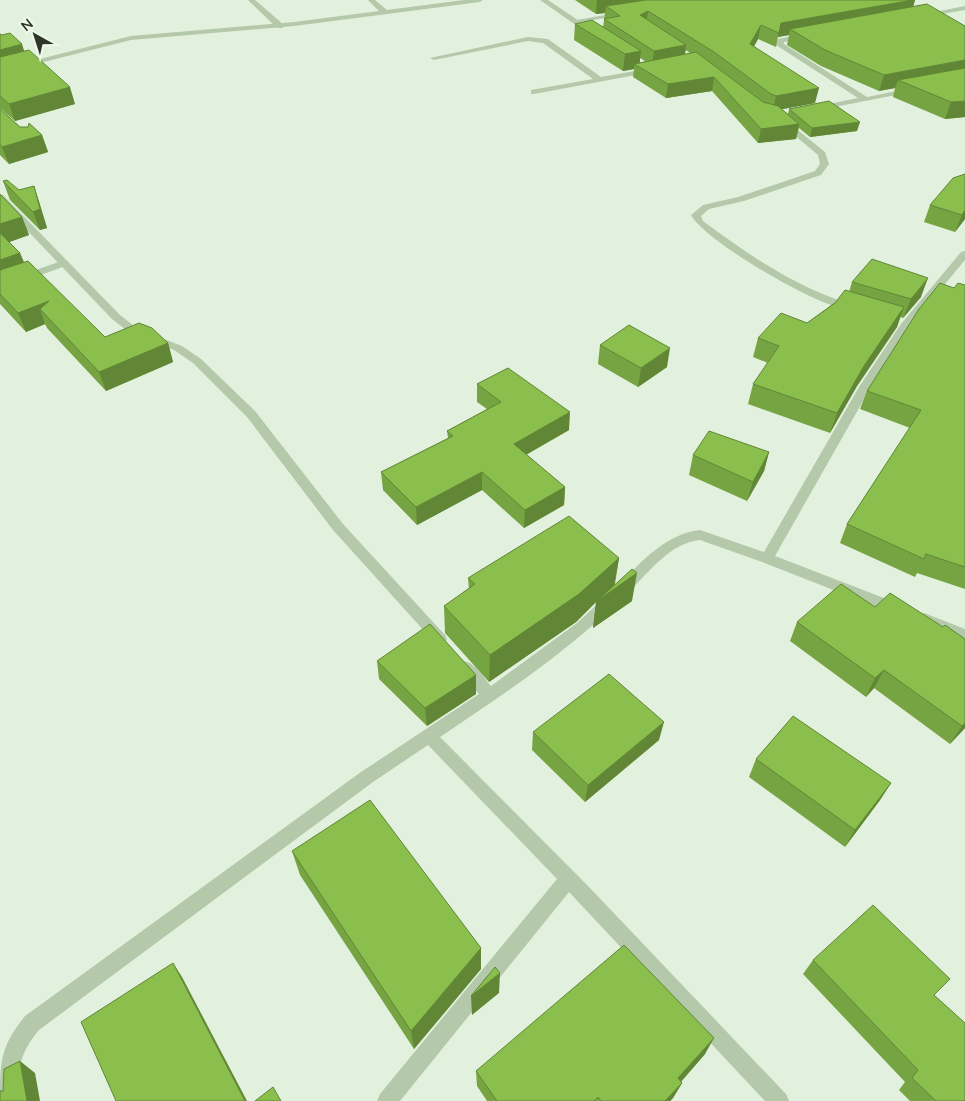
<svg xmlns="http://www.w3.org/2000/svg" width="965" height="1101" viewBox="0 0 965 1101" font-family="'Nunito Sans',sans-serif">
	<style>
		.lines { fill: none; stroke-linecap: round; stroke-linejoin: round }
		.service { fill: #b4c9aa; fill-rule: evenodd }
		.minor { fill: #b4c9aa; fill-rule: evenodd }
		.wall { fill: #77a442; fill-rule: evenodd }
		.shaded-wall { fill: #618636 }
		.building { fill: #8abf4d; stroke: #618636 }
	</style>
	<rect width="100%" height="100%" fill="#e2f1dd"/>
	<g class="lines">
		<path class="service" d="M248,0H255L283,24V28H277Z
			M622,12L626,14L624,15L575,23L571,21Z
			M783,118L825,152L829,164L821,175L744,201L709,209L701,216L703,221C750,256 800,290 857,306L858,308L857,310C831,317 702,239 691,215L703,205L738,197L815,171L820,164L818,155L780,123V119Z
			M64,260L69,263L68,265L0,290V283Z"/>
		<path class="minor" d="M368,0H375L387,10L464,0H483L480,2L294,26L131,40L0,73V69L131,36L294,22L379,11Z
			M540,0H548L597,33L590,35Z
			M965,6V10L924,17L920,15Z
			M807,33L811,35L810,37L784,42V44L867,97L911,88L915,90L911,92L814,111V107L858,98L776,45L778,39Z
			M528,37L548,39L601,77L652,68L656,70L652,72L534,94H531V90L593,79L543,43L528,41L434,60L430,58Z
			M0,194L3,195L120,315L138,329L182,346L201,359L255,411L343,524L445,635L447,639L445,643L440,645L435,643L333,530L247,417L193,363L174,350L130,333L112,319L0,202Z
			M965,251V260L910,326L871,387L775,556L902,605L904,609L902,613L897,615L892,613L762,562L700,540C670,543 649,572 629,592L624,593L619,592L617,588L619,584C643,561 665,534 700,530L764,552L859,387L901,324L961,252Z
			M608,597L613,599L615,603L613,607C561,656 500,697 440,737L589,887L786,1094L789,1101H765L569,892L400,1101H377L380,1094L557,879L428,745L373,782L39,1030C20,1052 16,1073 17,1101H0C0,1062 0,1047 25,1016L361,772L479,694L459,670L456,666L459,662C472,657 483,677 491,686L577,623L603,599Z
			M924,613L965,629V641L919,623L917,619L919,615Z"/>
	</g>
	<path class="wall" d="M575,0H915L913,7L965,117L945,119L893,97L895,88L879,91L821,66L787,45L789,35L778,37L776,47L758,39L754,46L815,103L782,109L788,114L789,109L857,131L810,137L799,128L796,139L758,143L712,91L666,98L633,77L634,69L623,71L574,40L575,24L603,27L605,13L596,14ZM686,50L690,53L685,54ZM640,58L645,61L640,63Z
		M0,34L24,51L75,104L15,121L1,109H0L20,127L42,135L48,152L9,164L0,155Z
		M965,174V219L955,232L924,222L930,205Z
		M3,181L19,190L34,186L40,205L47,228L40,230L10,200Z
		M0,194L22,217L29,235L9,242L20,253L24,262L105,337L168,343L173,362L106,391L47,328L45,324L26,332L0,304Z
		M852,282L921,297L903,318L900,317L897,327L857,386L830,433L748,404L753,384L768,363L753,357L758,338L807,323L849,292Z
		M965,285V589L917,573L915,577L840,543L847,524L910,428L860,409L867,391L954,288Z
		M600,345L667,367L638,387L598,364Z
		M477,384L569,430L526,455L565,487L564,505L524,528L482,490L417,525L383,490L381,472L448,438L447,431L487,409L477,402Z
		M769,452L764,471L747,501L689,475L693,455Z
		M619,558L615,584L632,601L593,628L596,602L576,622L489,682L445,633L444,606L469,589L468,578Z
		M875,607L943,627L965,639V728L950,744L874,688L866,697L790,641L797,622Z
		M377,661L476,675V694L427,726L379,679Z
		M533,732L659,740L585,802L532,750Z
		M756,759L891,783L880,800L845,847L749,777Z
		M292,851L481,948V969L414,1049L300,875Z
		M813,960L934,995L965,1101H910L899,1090L905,1082L803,974Z
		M705,1054L681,1082L682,1083L673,1098L670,1101H487L477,1086L476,1071Z"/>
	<path class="shaded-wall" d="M597,0H662L606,6L605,13L596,14Z
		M913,0H915L911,14L790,29L789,35L778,37L781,23Z
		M648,11L646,25L640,15Z
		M761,25L758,39L747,59L750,44Z
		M22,44L27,60L0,67V50Z
		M686,45L684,60L652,66L654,51Z
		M641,51L639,67L634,64V69L623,71L625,54Z
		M965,60V76L898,80L895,88L879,91L884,75Z
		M714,77L712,91L666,98L668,84Z
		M70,87L75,104L15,121L9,104Z
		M819,88L815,103L773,111L776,96Z
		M965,101V117L945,119L951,102Z
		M860,122L857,131L810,137L812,128Z
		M799,124L796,139L758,143L761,129Z
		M42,135L48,152L9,164L2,147Z
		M34,186L40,205L47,228L40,230L33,212Z
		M965,210V219L955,232L962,215Z
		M22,217L29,235L1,245L0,242V224Z
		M20,253L27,271L0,281V260Z
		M928,278L921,297L903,318L911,299Z
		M49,301L40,309L45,324L26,332L18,313Z
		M904,307L897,327L857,386L830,433L837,413L864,366Z
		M168,343L173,362L106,391L99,372Z
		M670,348L667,367L638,387L641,368Z
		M570,412L569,430L513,462L514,444Z
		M769,452L764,471L747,501L753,482Z
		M482,472V490L417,525L416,507Z
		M565,487L564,505L524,528L525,510Z
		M619,558L614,586L637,573L632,601L593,628L596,602L576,622L489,682L490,655Z
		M884,670L874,688L866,697L875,678Z
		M476,675V694L427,726L425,708Z
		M664,722L659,740L585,802L588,785Z
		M965,723V728L950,744L962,726Z
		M891,783L880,800L845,847L855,830Z
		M481,948V969L414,1049L411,1031Z
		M173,963L182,977L247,1101H245Z
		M500,973L499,993L472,1015L471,996Z
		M714,1038L705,1054L670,1094L678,1078Z
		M20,1061L35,1073L40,1101H27Z
		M682,1083L673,1098L670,1101H665Z"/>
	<path class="building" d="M646,0H913L781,23L779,33L761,25L750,44L819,88L776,96L771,94L714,52L648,11L640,15L686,45L654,51L604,19L620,16L606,6Z
		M927,4L965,26V60L884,75L825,50L790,29Z
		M592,20L641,51L625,54L575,24Z
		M10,33L22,44L0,50V34L2,35Z
		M29,50L70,87L9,104L0,96V57Z
		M696,52L763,102L778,106L799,124L761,129L714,77L668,84L634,64Z
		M965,68V101L951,102L898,80Z
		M829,101L860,122L812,128L789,109Z
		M0,109L20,127H28L29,123L42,135L2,147L0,144Z
		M965,174V210L962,215L930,205L953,178Z
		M7,180L19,190L34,186L40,209L33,212L3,181Z
		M0,194L22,217L0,224Z
		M0,233L20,253L0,260Z
		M872,259L928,278L911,299L852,282Z
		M28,261L105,337L139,323L152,328L168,343L99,372L40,309L49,301L18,313L0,294V270Z
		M940,283L954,288L958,283L965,285V567L926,554L924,559L847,524L921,410L867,391L919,309Z
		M845,290L904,307L864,366L837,413L753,384L779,346L758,338L781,313L807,323L835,303Z
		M629,325L670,348L641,368L600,345Z
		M508,368L570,412L514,444L565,487L525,510L482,472L416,507L381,472L453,436L447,431L501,402L477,384Z
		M709,431L769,452L753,482L693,455Z
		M569,516L619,558L579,594L490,655L444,606L475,584L468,578Z
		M632,569L637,573L597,601Z
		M841,584L875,607L890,593L943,627L945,625L965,639V723L962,726L884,670L875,678L797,622Z
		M430,624L476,675L425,708L377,661Z
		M609,674L664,722L588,785L533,732Z
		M793,716L891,783L855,830L756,759Z
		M370,800L481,948L411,1031L292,851Z
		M873,905L950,979L934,995L965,1023V1101H936L912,1078L918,1070L813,960Z
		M624,945L714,1038L678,1078L682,1083L665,1101H601L598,1097L594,1101H497L476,1071Z
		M173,963L245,1101H116L81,1022Z
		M495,967L500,973L471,996Z
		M20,1061L27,1101H0V1091H3L4,1069Z
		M273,1087L281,1101H255Z"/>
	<g transform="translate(35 35) rotate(321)" stroke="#edf9ea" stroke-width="4" paint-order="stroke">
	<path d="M0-4L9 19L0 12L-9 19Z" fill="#2f3629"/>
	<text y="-8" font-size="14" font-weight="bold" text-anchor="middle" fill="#2f3629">N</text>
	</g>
</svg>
